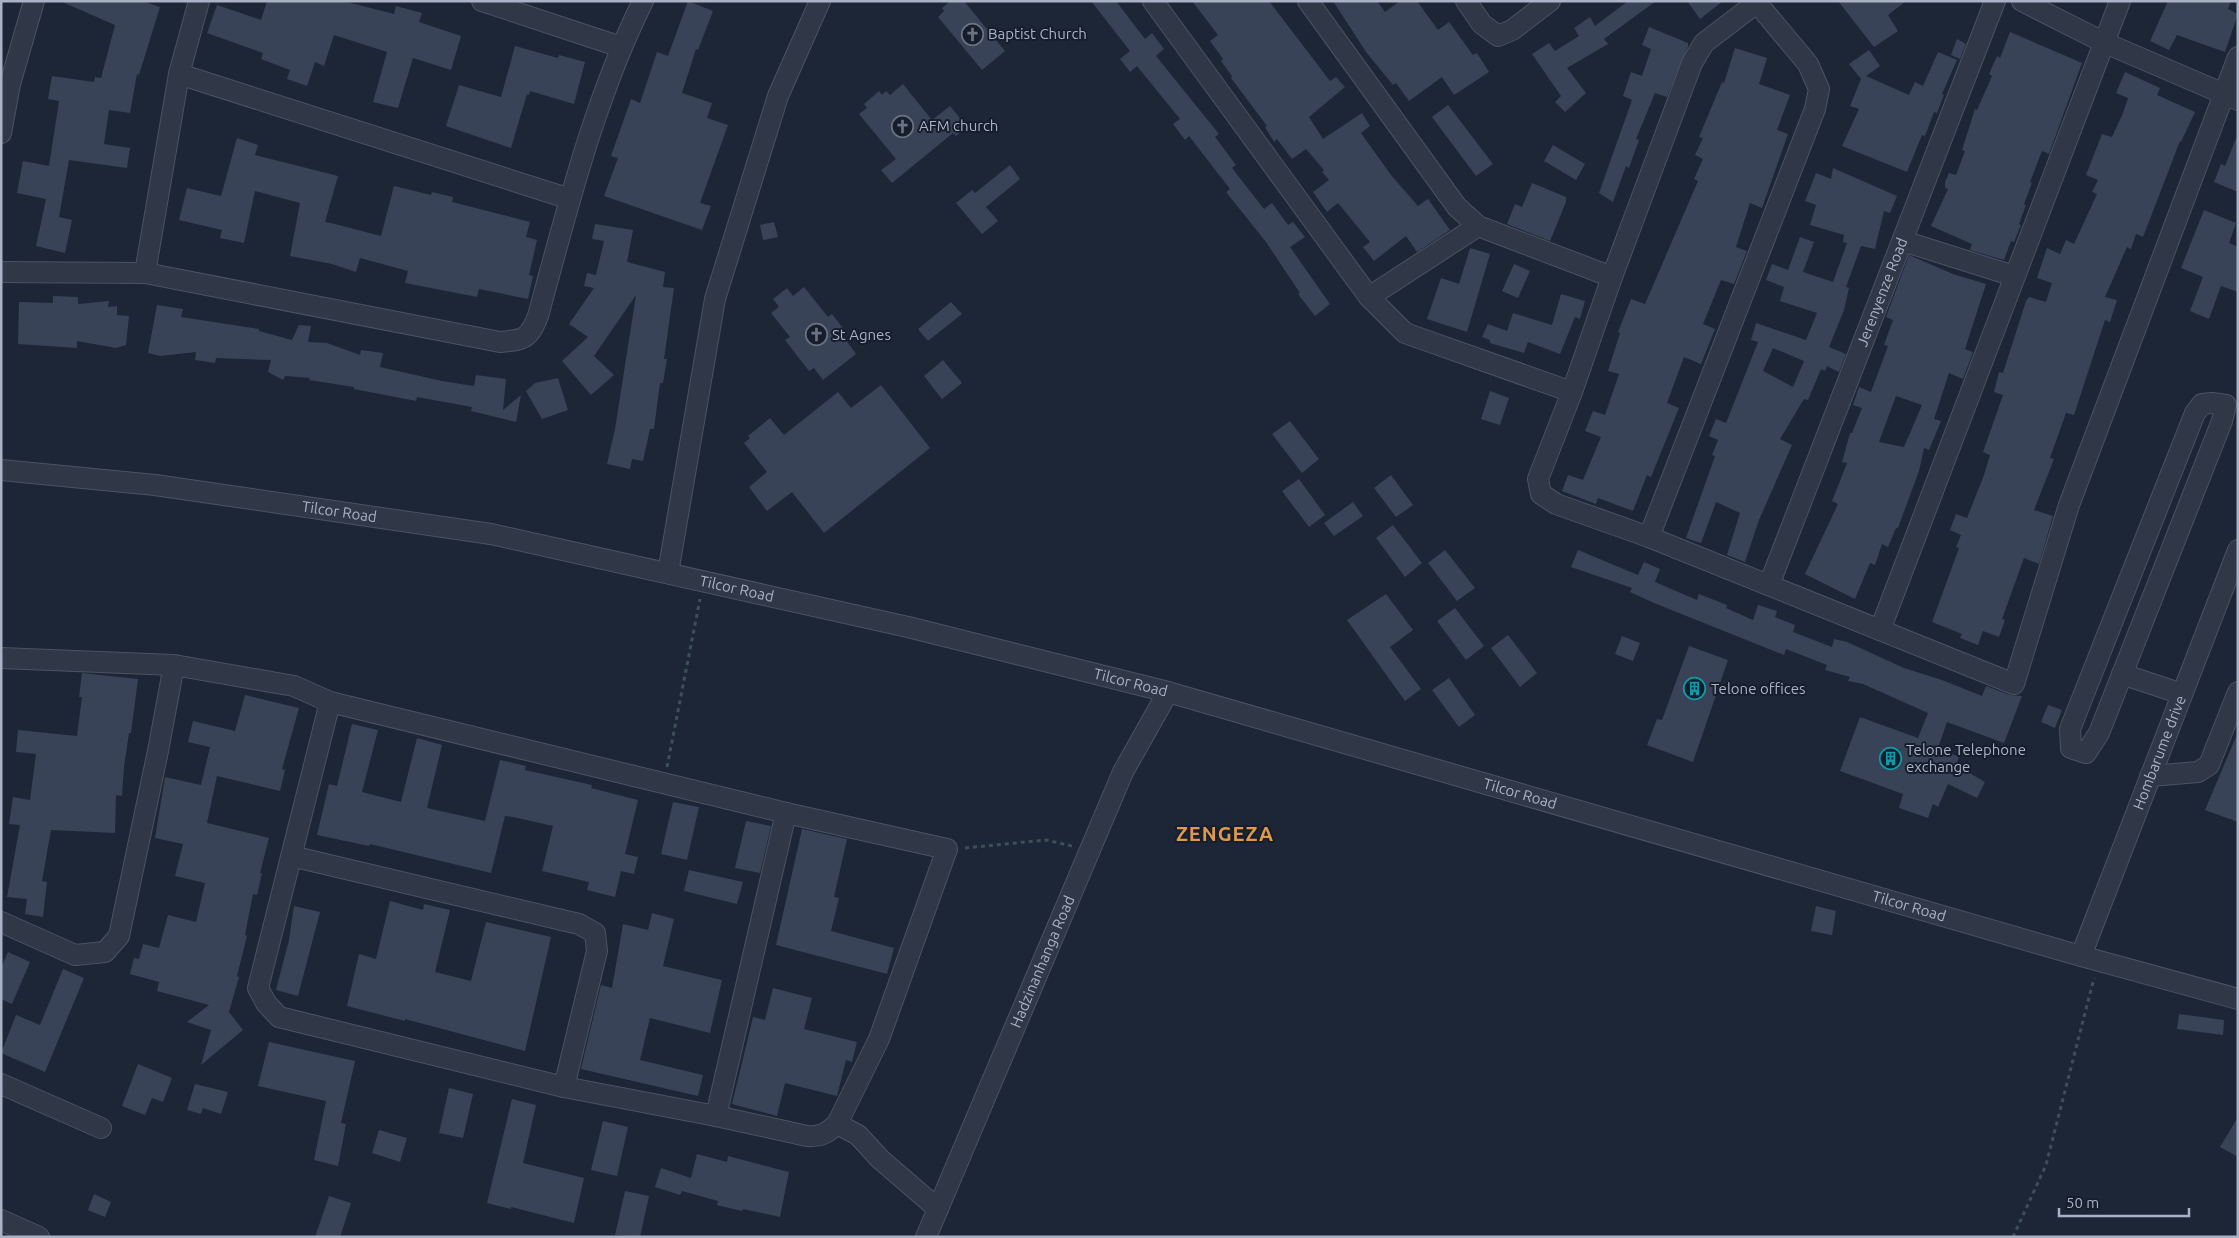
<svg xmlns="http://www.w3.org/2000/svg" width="2239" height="1238" viewBox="0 0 2239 1238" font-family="Ubuntu,sans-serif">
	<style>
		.building { fill: #384358; fill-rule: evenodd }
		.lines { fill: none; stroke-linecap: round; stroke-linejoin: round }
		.minor-casing { stroke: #4b5263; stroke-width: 22 }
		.path { stroke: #3c5056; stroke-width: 3; stroke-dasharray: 4 4; stroke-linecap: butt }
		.minor { stroke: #303848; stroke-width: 20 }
		.labels { text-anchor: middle; stroke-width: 4; stroke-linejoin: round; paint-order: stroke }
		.poi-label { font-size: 15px; fill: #aab2c5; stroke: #161d2c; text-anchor: start }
		.street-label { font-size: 15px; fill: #aab2c5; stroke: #161d2c }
		.district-label { font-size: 20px; font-weight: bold; letter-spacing: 1px; fill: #de994c; stroke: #161d2c }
	</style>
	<rect width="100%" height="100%" fill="#1d2637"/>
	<path class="building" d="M60,1H142L160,7L139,75L137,74L130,113L109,110L104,144L130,148L127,168L69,160L59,217L72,220L65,253L36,246L46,199L17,193L23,161L49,166L59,101L48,99L52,76L94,82L95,77L101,78L115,25Z
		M267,1H343L394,14L396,6L422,13L419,22L461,36L451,70L413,58L398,108L373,102L387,52L334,35L324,66L315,62L307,86L287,79L290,70L261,59L263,53L207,33L217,5L261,20Z
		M688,1L713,11L698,50L696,49L682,93L712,103L707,118L728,125L700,203L711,206L702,230L604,196L618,158L611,156L631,99L640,103L657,52L668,56Z
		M950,1H964L1005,51L982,70L938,17L944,11L942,8Z
		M1091,1H1116L1145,39L1152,33L1164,49L1156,56L1219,134L1215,137L1236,165L1232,168L1264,209L1272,203L1288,225L1293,222L1305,237L1290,247L1330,304L1315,316L1298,294L1300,293L1266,242L1226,192L1230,189L1189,136L1185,140L1173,124L1180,119L1137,66L1130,72L1120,59L1130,51Z
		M1192,1H1269L1330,81L1336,77L1345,87L1309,117L1323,139L1362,113L1370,126L1361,133L1391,175L1418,206L1428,199L1450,230L1417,252L1406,236L1374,261L1363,247L1370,242L1338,203L1327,212L1313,192L1329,180L1322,172L1324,170L1306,149L1292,159L1277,139L1274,142L1265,127L1267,126L1231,78L1232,76L1221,61L1223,59L1210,41L1218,35Z
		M1333,1H1377L1385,12L1400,1H1417L1438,30L1449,22L1473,55L1477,53L1489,72L1454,95L1442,77L1409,101L1396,83L1393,85L1366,52Z
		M1628,1H1656L1604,39L1608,44L1567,68L1586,93L1565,112L1555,102L1561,96L1532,54L1549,43L1555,51L1579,36L1574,28L1590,17L1595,26Z
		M1687,1H1723L1700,19Z
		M1838,1H1906L1888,15L1898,31L1874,47Z
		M2168,1H2231L2228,9L2238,14L2225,52L2177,35L2169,50L2150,41Z
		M1649,27L1688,43V47L1667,97L1655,93L1636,139L1639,140L1629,168L1626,166L1613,202L1599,193L1632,100L1623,96L1631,72L1642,76L1651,49L1642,45Z
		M2010,32L2082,63L2049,154L2042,151L2030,182L2032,183L2024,204L2026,205L2019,224L2021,225L2014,242L2011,241L2004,260L1970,250L1972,244L1931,226L1948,189L1945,188V182L1949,173L1956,175L1965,151L1962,150L1975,109L1977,110L1992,76L1989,74L1997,56L2000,58Z
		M1957,39L1966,44L1960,59L1951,55Z
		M515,46L558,58L559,55L585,62L574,104L530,91L529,95L527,94L511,148L446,126L459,85L501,97Z
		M1735,48L1767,58L1759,84L1790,95L1777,130L1788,134L1762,208L1750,203L1736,247L1747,251L1734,284L1721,280L1703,324L1715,329L1701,364L1684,357L1667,403L1679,408L1651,477L1647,475L1633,511L1598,498L1596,504L1562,491L1568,475L1583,480L1601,437L1585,431L1593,411L1605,415L1619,374L1608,371L1620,333L1618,332L1631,299L1645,304L1698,181L1694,179L1703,159L1695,155L1703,138L1699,137L1722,82L1724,83Z
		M1869,50L1880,66L1866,76L1909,95L1915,82L1923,86L1938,52L1957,60L1942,94L1944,95L1937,113L1934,112L1925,136L1922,135L1907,172L1842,146L1859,109L1850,106L1861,79L1849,64Z
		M2125,72L2160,88L2157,95L2195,112L2181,142L2180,141L2143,237L2136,234L2131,249L2127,247L2105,297L2117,300L2110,322L2105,320L2074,415L2066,413L2050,458L2054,459L2034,510L2053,516L2039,564L2024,558L2002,619L2005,620L1999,637L1983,631L1978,645L1960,638L1962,634L1932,622L1959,548L1956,547L1961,535L1950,530L1956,514L1967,518L1984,475L1990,455L1983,452L2003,395L1994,392L1999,372L2003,373L2026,301L2029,297L2046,302L2052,283L2037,278L2047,248L2060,254L2066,240L2074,244L2097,194L2092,192L2098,180L2086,175L2102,134L2112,137L2123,113L2128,98L2116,93Z
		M903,84L932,120L950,106L967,127L956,136L953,133L892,183L881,170L896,159L859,114L867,108L864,104L879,91L882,95L886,91L890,95Z
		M1448,105L1493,164L1476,176L1432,117Z
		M2237,136H2238V192L2214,182L2221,164L2225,166Z
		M237,138L258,145L255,155L338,176L325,222L331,223L381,236L394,186L431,195L432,192L453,197L452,202L530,222L526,237L537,240L529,275L533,276L528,299L479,289L477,297L405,283L408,271L360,258L356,272L332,264L290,256L300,203L255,191L244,243L220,238L222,230L179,220L187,188L221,196Z
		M1553,145L1585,164L1576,180L1544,161Z
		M1010,165L1020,179L986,207L998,221L982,234L956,203L972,190L975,193Z
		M1833,168L1897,196L1890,213L1884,211L1875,249L1861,246L1846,287L1849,288L1844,310L1829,347L1846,354L1839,372L1827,366L1825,371L1821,369L1808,400L1804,399L1780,439L1792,445L1759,520L1745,562L1727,555L1740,513L1716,502L1701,543L1686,538L1715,456L1712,455L1718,440L1709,436L1716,419L1726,423L1758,342L1751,340L1756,323L1806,340L1817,313L1780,301L1784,287L1766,280L1772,264L1788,270L1800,237L1814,242L1803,272L1833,282L1847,243L1843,242L1844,235L1810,225L1816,205L1805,201L1816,173L1831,179ZM1773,348L1804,361L1793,387L1763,371Z
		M1532,183L1566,197V202L1550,241L1507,224L1515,204L1522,207Z
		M2204,210L2236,223L2229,243L2238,247V292L2221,286L2209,319L2190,311L2203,277L2181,268Z
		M774,222L778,237L763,240L760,225Z
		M595,224L633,230L627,262L665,272L663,287L674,288L664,359H667L663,383H660L654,429H650L643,461L632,459L630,469L607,464L615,429L636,295L594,356L614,375L591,395L562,361L588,337L569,324L594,288L584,286L587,273L596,275L604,241L592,239Z
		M1470,248L1490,254L1467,332L1427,319L1441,278L1459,284Z
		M1909,255L1953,274L1986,284L1965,349L1973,352L1963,379L1949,373L1934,419L1941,421L1929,450L1924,448L1919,471L1898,528H1896L1888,547L1882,544L1875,565L1870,563L1855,599L1805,574L1838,504L1832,501L1847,463L1842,462L1850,433H1852L1862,408L1853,405L1859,387L1871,392L1888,346L1884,345L1893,320L1886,317ZM1896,396L1922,405L1904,447L1879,442Z
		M1514,264L1530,271L1518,298L1502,291Z
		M804,287L828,317L832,314L847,333L843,336L856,354L823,380L814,368L809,371L785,340L790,337L771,313L779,307L773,299L787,288L793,296Z
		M1561,294L1585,301L1580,319L1575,317L1560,354L1528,342L1524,353L1490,343V340L1482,337L1488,324L1507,331L1513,313L1552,325Z
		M53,296L78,297V304L109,301L108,307L117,306V315L129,316L126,345L116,348L77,341V348L18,344L19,302L53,303Z
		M951,302L962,314L928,341L918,329Z
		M157,305L183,309L181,317L259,329V331L292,340L299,325L311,326L308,342L327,343L360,355L361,350L383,353L380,367L442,381L474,386L476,375L506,379L503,410L521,395L516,422L471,411L472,407L417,397L416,401L354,389V387L309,380L310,378L285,376L283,380L268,372L271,360L216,358L215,363L195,360L196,352L160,356L148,353Z
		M943,360L962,383L942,399L924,376Z
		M558,378L568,410L542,419L526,391L535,383Z
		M881,385L930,448L824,533L792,492L767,511L749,487L767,472L744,443L750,438L748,436L770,418L784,435L838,392L851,408Z
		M1490,391L1509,398L1500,425L1481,419Z
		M1290,421L1319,459L1302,473L1272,434Z
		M1391,475L1413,505L1396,517L1374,488Z
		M1299,479L1325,515L1309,527L1282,491Z
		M1353,502L1363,516L1334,536L1324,523Z
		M1393,525L1422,563L1405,577L1376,538Z
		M1445,550L1475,588L1457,601L1428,563Z
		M1578,550L1638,575L1644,562L1660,569L1655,582L1697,600L1699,594L1727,605L1726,608L1753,620L1758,605L1777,611L1775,617L1795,625L1793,632L1832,647L1834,639L1847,642L1904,668L1942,680L1982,696L1986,686L2010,695L2022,696L2004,743L1947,722L1938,748L1959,757L1956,765L1985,782L1977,798L1948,784L1938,807L1933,804L1928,818L1899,808L1903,794L1840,771L1860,717L1918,738L1928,713L1863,684L1848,681L1850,677L1825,670L1827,665L1786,649L1784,655L1654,603L1630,592L1632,588L1571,567Z
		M1386,594L1413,630L1390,647L1421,689L1405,701L1347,620Z
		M1455,608L1484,646L1466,660L1437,621Z
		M1508,635L1537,673L1520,687L1491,648Z
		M1622,636L1640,643L1633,661L1615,654Z
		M1689,646L1728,660L1693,762L1647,745L1657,719L1662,720Z
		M82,673L138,679L131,733H129L124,767L122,796L116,795L115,833L51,830L42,881L47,882L43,917L25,914L27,899L7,897L20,825L9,824L13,797L30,800L36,754L16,752L18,730L77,736L82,697H79Z
		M1449,678L1475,715L1459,727L1432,690Z
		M245,695L299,708L282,769L285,770L280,791L217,776L207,823L269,838L260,873H262L257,895L253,894L245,935L247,936L237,976L239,977L229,1012L243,1030L201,1065L211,1030L187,1022L209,1005L157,991L159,982L130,974L134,958L139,959L143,944L159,948L168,915L196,922L205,883L175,876L183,844L155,838L165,777L201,785L210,747L188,742L193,721L235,731Z
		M2048,705L2062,710L2055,728L2041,722Z
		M352,724L378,730L362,792L401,802L417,738L442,745L427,808L485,821L500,760L526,766L525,770L592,785L591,788L638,800L625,854L638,857L634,874L621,871L615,897L587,890L589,882L542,871L553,826L513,817L505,816L491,873L370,844L369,846L317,835L329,784L337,786Z
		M2238,732V822L2205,810Z
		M673,802L699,807L687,860L661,854Z
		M746,821L771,826L760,873L735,868Z
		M802,829L847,839L834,897L839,898L831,931L894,948L887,974L776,945Z
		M689,870L743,882L737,904L684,891Z
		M390,901L423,910L424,904L450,910L435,972L471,981L486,922L551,937L525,1051L405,1019V1021L347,1006L359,954L376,959Z
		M294,906L320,912L298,996L276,990L289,940Z
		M1816,906L1836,911L1832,935L1811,931Z
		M652,913L674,919L663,966L722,980L710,1033L650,1018L640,1060L703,1075L698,1096L581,1069L601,985L612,988L623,924L648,930Z
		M8,952L30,962L12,1004L1,999V968Z
		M63,969L84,978L45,1072L1,1053L16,1015L40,1025Z
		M773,988L812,998L804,1029L857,1042L852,1062L846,1060L837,1096L785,1083L777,1116L732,1104L753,1017L765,1020Z
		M2179,1014L2224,1020L2223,1035L2177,1029Z
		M269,1042L355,1061L341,1123L346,1124L338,1166L314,1160L326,1101L258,1086Z
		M138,1064L172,1078L163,1102L152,1098L145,1115L122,1106Z
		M195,1084L228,1092L221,1114L203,1108L201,1114L187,1110Z
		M449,1088L473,1094L463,1138L439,1133Z
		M512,1099L536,1105L523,1163L584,1178L574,1223L511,1207V1209L487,1203Z
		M2238,1117V1157L2220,1147Z
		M603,1121L628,1127L617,1176L591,1170Z
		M379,1130L407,1138L400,1162L372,1153Z
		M697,1154L727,1162L728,1156L789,1172L780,1217L743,1209L742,1211L717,1205L718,1201L682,1191L680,1195L655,1187L661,1168L691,1178Z
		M625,1191L649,1196L640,1237L615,1235Z
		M94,1194L111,1202L105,1217L88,1210Z
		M329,1196L351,1203L340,1237H315Z"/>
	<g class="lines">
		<defs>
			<g id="minor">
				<path d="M482,1L621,47"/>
				<path d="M1153,1L1369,297L1405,333L1572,392"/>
				<path d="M1308,1L1457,207L1478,226L1612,277"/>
				<path d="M1466,1L1482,24L1498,36L1512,30L1550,1"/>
				<path d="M1759,1L1704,43L1692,63L1612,277L1572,392L1538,479L1541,494L1556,504L1649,537L2014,684L2069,505L2238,57"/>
				<path d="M2022,1L2103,42L2238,100"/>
				<path d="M179,74L570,199"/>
				<path d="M1,133L10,84L34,1"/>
				<path d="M1903,241L2014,276"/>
				<path d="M1,272L145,273L500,342C524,340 529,339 538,316C567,210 594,100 643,1"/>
				<path d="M145,273L179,74L199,1"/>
				<path d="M1369,297L1478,226"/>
				<path d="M2212,403L2226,405L2222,421L2099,733L2086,753L2071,748L2070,729L2195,413L2202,404Z"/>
				<path id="s1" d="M1,470L155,485L491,534L908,627L1168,692L2081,956L2238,999"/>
				<path d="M1649,537L1815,109L1819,89L1808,64L1757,3"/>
				<path d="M668,573L715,299L778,96L820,1"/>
				<path id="s2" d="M1769,585L1995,1"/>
				<path d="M1880,630L2120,1"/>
				<path d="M1,658L174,665L294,686L330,702L786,813L947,849L879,1039L837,1124C827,1133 821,1137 807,1136L716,1116"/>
				<path d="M2122,674L2182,694"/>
				<path d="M2150,776L2198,772L2209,765L2238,692"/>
				<path d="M291,856L579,924L595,933L597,951L564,1087L279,1017L266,1003L258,988L330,702"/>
				<path d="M1,922L75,955L105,952L119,936L158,751L174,665"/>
				<path id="s3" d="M2081,956L2238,550"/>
				<path d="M1,1084L101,1128"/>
				<path d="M564,1087L716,1116L786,813"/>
				<path d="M837,1124L858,1135L880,1159L938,1209"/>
				<path d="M1,1220L39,1237"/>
				<path id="s4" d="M926,1237L1123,772L1168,692"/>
			</g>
		</defs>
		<use href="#minor" class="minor-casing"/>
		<path class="path" d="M667,767L700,599
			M965,848L1046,840L1072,846
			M2013,1237L2046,1165L2094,978"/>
		<use href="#minor" class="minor"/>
	</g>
	<defs>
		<symbol id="church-ring" viewBox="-11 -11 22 22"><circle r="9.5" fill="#161d2c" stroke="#6b7280" stroke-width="1.5"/><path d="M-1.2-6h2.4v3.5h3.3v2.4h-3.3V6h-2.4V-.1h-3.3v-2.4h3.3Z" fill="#6b7280"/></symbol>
		<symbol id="building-ring" viewBox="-11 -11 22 22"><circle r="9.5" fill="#161d2c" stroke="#0f9aa8" stroke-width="1.5"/><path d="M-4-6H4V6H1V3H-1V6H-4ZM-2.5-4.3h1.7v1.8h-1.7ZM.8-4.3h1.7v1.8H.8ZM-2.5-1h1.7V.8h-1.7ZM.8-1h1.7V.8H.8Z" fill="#0f9aa8"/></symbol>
	</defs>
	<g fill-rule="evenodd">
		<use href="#church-ring" x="960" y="22" width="25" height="25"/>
		<use href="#church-ring" x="890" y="114" width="25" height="25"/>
		<use href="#church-ring" x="804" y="322" width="25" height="25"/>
		<use href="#building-ring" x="1682" y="676" width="25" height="25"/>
		<use href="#building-ring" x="1878" y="746" width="25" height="25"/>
	</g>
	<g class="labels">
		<g class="poi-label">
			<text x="988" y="39">Baptist Church</text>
			<text x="919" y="131">AFM church</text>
			<text x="832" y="340">St Agnes</text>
			<text x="1711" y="694">Telone offices</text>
			<text x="1906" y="755">Telone Telephone<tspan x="1906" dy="17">exchange</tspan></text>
		</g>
		<g class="street-label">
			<text dy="5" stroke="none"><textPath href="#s2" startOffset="314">Jerenyenze Road</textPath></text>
			<text dy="5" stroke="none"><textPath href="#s1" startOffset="341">Tilcor Road</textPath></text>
			<text dy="5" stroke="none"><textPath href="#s1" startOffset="746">Tilcor Road</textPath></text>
			<text dy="5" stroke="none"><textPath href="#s1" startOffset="1151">Tilcor Road</textPath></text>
			<text dy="5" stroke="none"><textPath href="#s3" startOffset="218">Hombarume drive</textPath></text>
			<text dy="5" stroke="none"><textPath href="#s1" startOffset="1556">Tilcor Road</textPath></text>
			<text dy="5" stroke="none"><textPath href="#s1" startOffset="1961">Tilcor Road</textPath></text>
			<text dy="5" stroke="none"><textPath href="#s4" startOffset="299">Hadzinanhanga Road</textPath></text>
		</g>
		<g class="district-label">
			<text x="1225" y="841">ZENGEZA</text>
		</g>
	</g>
	<rect width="2239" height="1238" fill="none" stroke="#aab2c5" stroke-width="5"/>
	<path d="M2059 1208v8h130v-8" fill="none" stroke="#aab2c5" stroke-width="2.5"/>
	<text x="2066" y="1208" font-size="15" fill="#aab2c5" stroke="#161d2c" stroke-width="4" paint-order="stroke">50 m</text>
</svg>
